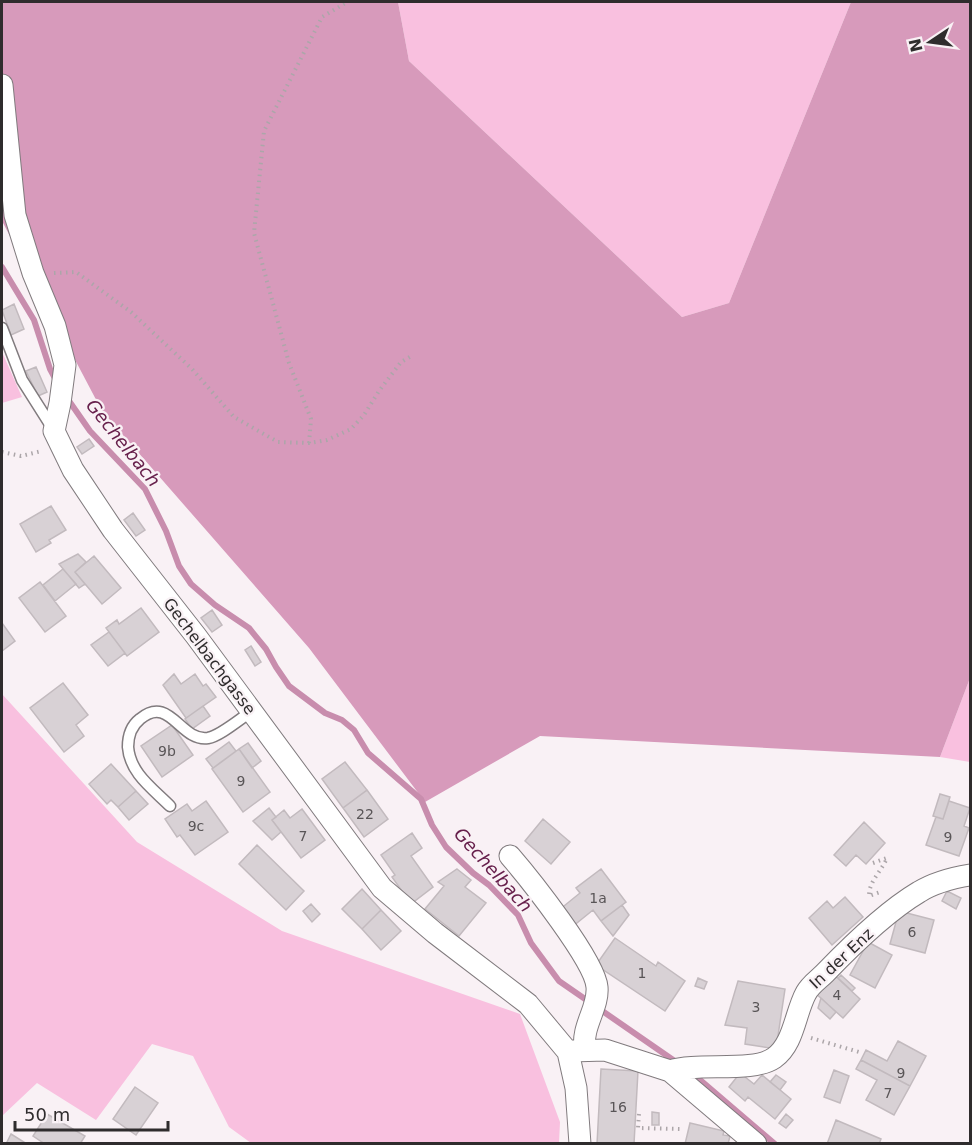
<svg xmlns="http://www.w3.org/2000/svg" width="972" height="1145" viewBox="0 0 972 1145" font-family="'DejaVu Sans',sans-serif">
	<style>
		.green { fill: #f9c0df }
		.forest { fill: #d79abb }
		.lines { fill: none; stroke-linecap: round; stroke-linejoin: round }
		.stream { stroke: #c88dad; stroke-width: 6 }
		.building { fill: #d8d1d5; stroke: #c2babe; stroke-width: 1.5 }
		.lane-casing { stroke: #817b7e; stroke-width: 13 }
		.street-casing { stroke: #817b7e; stroke-width: 23 }
		.path { stroke: #aca6a9; stroke-width: 4; stroke-dasharray: 1.5 4.5; stroke-linecap: butt }
		.lane { stroke: #fff; stroke-width: 10 }
		.street { stroke: #fff; stroke-width: 21 }
		.labels { text-anchor: middle; stroke-width: 4.5; stroke-linejoin: round; paint-order: stroke }
		.number-label { font-size: 14px; fill: #595557 }
		.street-label { font-size: 16px; fill: #2f2c2d; stroke: #f9f1f5 }
		.water-label { font-size: 18px; font-style: italic; fill: #67204c; stroke: #f9f1f5 }
	</style>
	<rect width="100%" height="100%" fill="#f9f1f5"/>
	<path class="green" d="M398,2H851L729,303L682,317L409,61Z
		M2,352L22,397L2,403Z
		M970,678V762L940,757Z
		M2,694L137,842L282,931L520,1014L560,1122L559,1143H251L229,1127L193,1056L152,1044L96,1120L37,1083L2,1116Z"/>
	<path class="forest" d="M2,2H398L409,61L682,317L729,303L851,2H970V678L940,757L540,736L425,802L309,648L102,411L2,221Z"/>
	<g class="lines">
		<path class="stream" d="M2,267L34,320L50,369L57,382
			M67,398L90,431L145,489L166,531L179,566L191,584L215,605L249,628L266,649L276,667L289,686L325,713L342,720L354,730L368,753L421,799L432,825L446,847L473,873L489,885L518,915L531,943L559,981L679,1064
			M692,1073L775,1144"/>
	</g>
	<path class="building" d="M14,304L24,329L11,335L2,310Z
		M36,367L47,392L38,396L26,371Z
		M89,439L94,446L82,454L77,447Z
		M51,506L66,530L49,540L51,543L36,552L20,524Z
		M133,513L145,530L136,536L124,520Z
		M78,554L86,562L75,572L85,584L79,588L59,564Z
		M94,556L121,588L102,604L75,572Z
		M63,569L76,584L55,601L43,585Z
		M40,582L66,616L45,632L19,598Z
		M141,608L159,632L127,656L106,628L117,620L119,624Z
		M212,610L222,625L212,632L201,618Z
		M2,623L15,641L2,651Z
		M109,632L125,653L108,666L91,645Z
		M251,646L261,662L255,666L245,650Z
		M174,674L181,684L195,674L203,686L206,684L216,697L186,718L163,685Z
		M63,683L88,715L76,725L84,736L64,752L30,708Z
		M203,706L210,716L192,729L185,719Z
		M172,725L193,755L162,777L141,746Z
		M229,742L236,751L213,768L206,759Z
		M248,743L261,761L252,768L239,749Z
		M239,749L270,792L243,812L212,769Z
		M345,762L367,790L343,808L322,779Z
		M111,764L136,791L118,807L111,800L107,804L89,784Z
		M367,790L388,819L364,837L343,808Z
		M136,791L148,804L129,820L118,807Z
		M940,794L950,797L943,819L933,816Z
		M206,801L228,832L195,855L180,835L177,837L165,819L187,804L192,811Z
		M949,801L970,808L964,826L969,828L959,856L926,845L936,817L943,819Z
		M269,808L276,817L272,820L281,832L272,840L253,821Z
		M302,809L325,840L301,858L272,820L284,810L290,818Z
		M543,819L570,842L551,864L525,841Z
		M864,822L885,843L866,864L856,855L846,866L834,855Z
		M412,833L422,848L411,856L433,887L411,904L392,877L395,875L381,855Z
		M257,845L304,891L286,910L239,864Z
		M457,869L471,880L465,887L486,903L459,936L425,909L444,886L438,882Z
		M601,869L626,902L601,921L593,910L572,927L559,910L580,893L576,888Z
		M362,889L381,910L362,929L342,909Z
		M947,891L961,898L956,909L942,901Z
		M845,897L863,917L832,945L809,918L827,901L833,908Z
		M311,904L320,914L312,922L303,911Z
		M622,905L629,915L613,936L601,921Z
		M381,910L401,931L381,950L362,929Z
		M899,911L934,920L925,953L890,944Z
		M615,938L656,966L658,962L685,981L665,1011L596,965Z
		M868,942L892,955L875,988L850,975Z
		M831,972L860,999L843,1018L813,991Z
		M841,975L855,988L852,991L838,978Z
		M698,978L707,982L704,989L695,986Z
		M738,981L785,989L776,1049L745,1044L747,1028L725,1025Z
		M821,998L836,1012L830,1019L818,1008Z
		M898,1041L926,1056L910,1086L861,1060L866,1050L887,1061Z
		M861,1060L910,1086L894,1115L866,1100L877,1080L856,1069Z
		M601,1069L638,1071L634,1144H597Z
		M834,1070L849,1076L840,1103L824,1097Z
		M740,1073L754,1084L762,1075L791,1099L775,1119L748,1097L745,1101L729,1087Z
		M776,1075L786,1082L780,1090L770,1082Z
		M135,1087L158,1103L136,1135L113,1119Z
		M652,1112L659,1113V1125H652Z
		M47,1114L85,1136L80,1144H45L33,1136Z
		M786,1114L793,1120L786,1128L779,1123Z
		M836,1120L881,1139L879,1144H827Z
		M690,1123L724,1131L723,1135L730,1136L728,1144H685Z
		M11,1134L27,1144H6Z"/>
	<g class="lines">
		<defs>
			<path id="lane" d="M2,328L22,380L53,429
				M170,806C152,788 130,773 128,747C128,736 131,726 140,719C170,694 180,742 208,738C220,736 241,718 252,711"/>
			<path id="street" d="M2,85L15,215L33,273L55,326L65,365L60,403L54,431L73,470L113,530L196,636L382,888L435,933L528,1004L568,1052L576,1088L580,1144
				M510,856C529,878 595,961 597,987C599,1008 581,1026 585,1050
				M571,1051L605,1050L670,1071L756,1144
				M670,1071C699,1062 752,1073 774,1058C794,1044 795,1013 806,993C810,985 819,979 825,973C850,947 887,911 919,892C935,882 952,878 970,875"/>
		</defs>
		<use href="#lane" class="lane-casing"/>
		<use href="#street" class="street-casing"/>
		<path class="path" d="M54,273L76,272L131,312L192,369L234,417L278,442L309,443L327,440L351,429L364,415L379,391L401,362L413,355
			M309,443L311,419L289,363L254,233L264,131L322,17L347,2
			M2,452L21,456L42,451
			M873,863L887,858C881,872 869,881 869,896L880,892
			M811,1038L859,1052
			M639,1114L638,1128L680,1129"/>
		<use href="#lane" class="lane"/>
		<use href="#street" class="street"/>
	</g>
	<g class="labels">
		<g class="number-label">
			<text x="167" y="756">9b</text>
			<text x="241" y="786">9</text>
			<text x="365" y="819">22</text>
			<text x="196" y="831">9c</text>
			<text x="303" y="841">7</text>
			<text x="948" y="842">9</text>
			<text x="598" y="903">1a</text>
			<text x="912" y="937">6</text>
			<text x="642" y="978">1</text>
			<text x="837" y="1000">4</text>
			<text x="756" y="1012">3</text>
			<text x="901" y="1078">9</text>
			<text x="888" y="1098">7</text>
			<text x="618" y="1112">16</text>
		</g>
		<g class="street-label">
			<text transform="translate(210 656) rotate(53)" y="6">Gechelbachgasse</text>
			<text transform="translate(841 958) rotate(-43)" y="6">In der Enz</text>
		</g>
		<g class="water-label">
			<text transform="translate(123 443) rotate(51)" y="6">Gechelbach</text>
			<text transform="translate(493 870) rotate(48)" y="6">Gechelbach</text>
		</g>
	</g>
	<rect width="972" height="1145" fill="none" stroke="#2f2c2d" stroke-width="6"/>
	<g transform="translate(930 42) rotate(257)" stroke="#f9f1f5" stroke-width="4.5" paint-order="stroke">
	<path d="M0-4.5L10 22L0 15L-10 22Z" fill="#2f2c2d"/>
	<text y="-9" font-size="16" font-weight="bold" text-anchor="middle" fill="#2f2c2d">N</text>
	</g>
	<path d="M15 1121v9h153v-9" fill="none" stroke="#2f2c2d" stroke-width="3"/>
	<text x="24" y="1121" font-size="18" fill="#2f2c2d" stroke="#f9f1f5" stroke-width="4.5" paint-order="stroke">50 m</text>
</svg>
